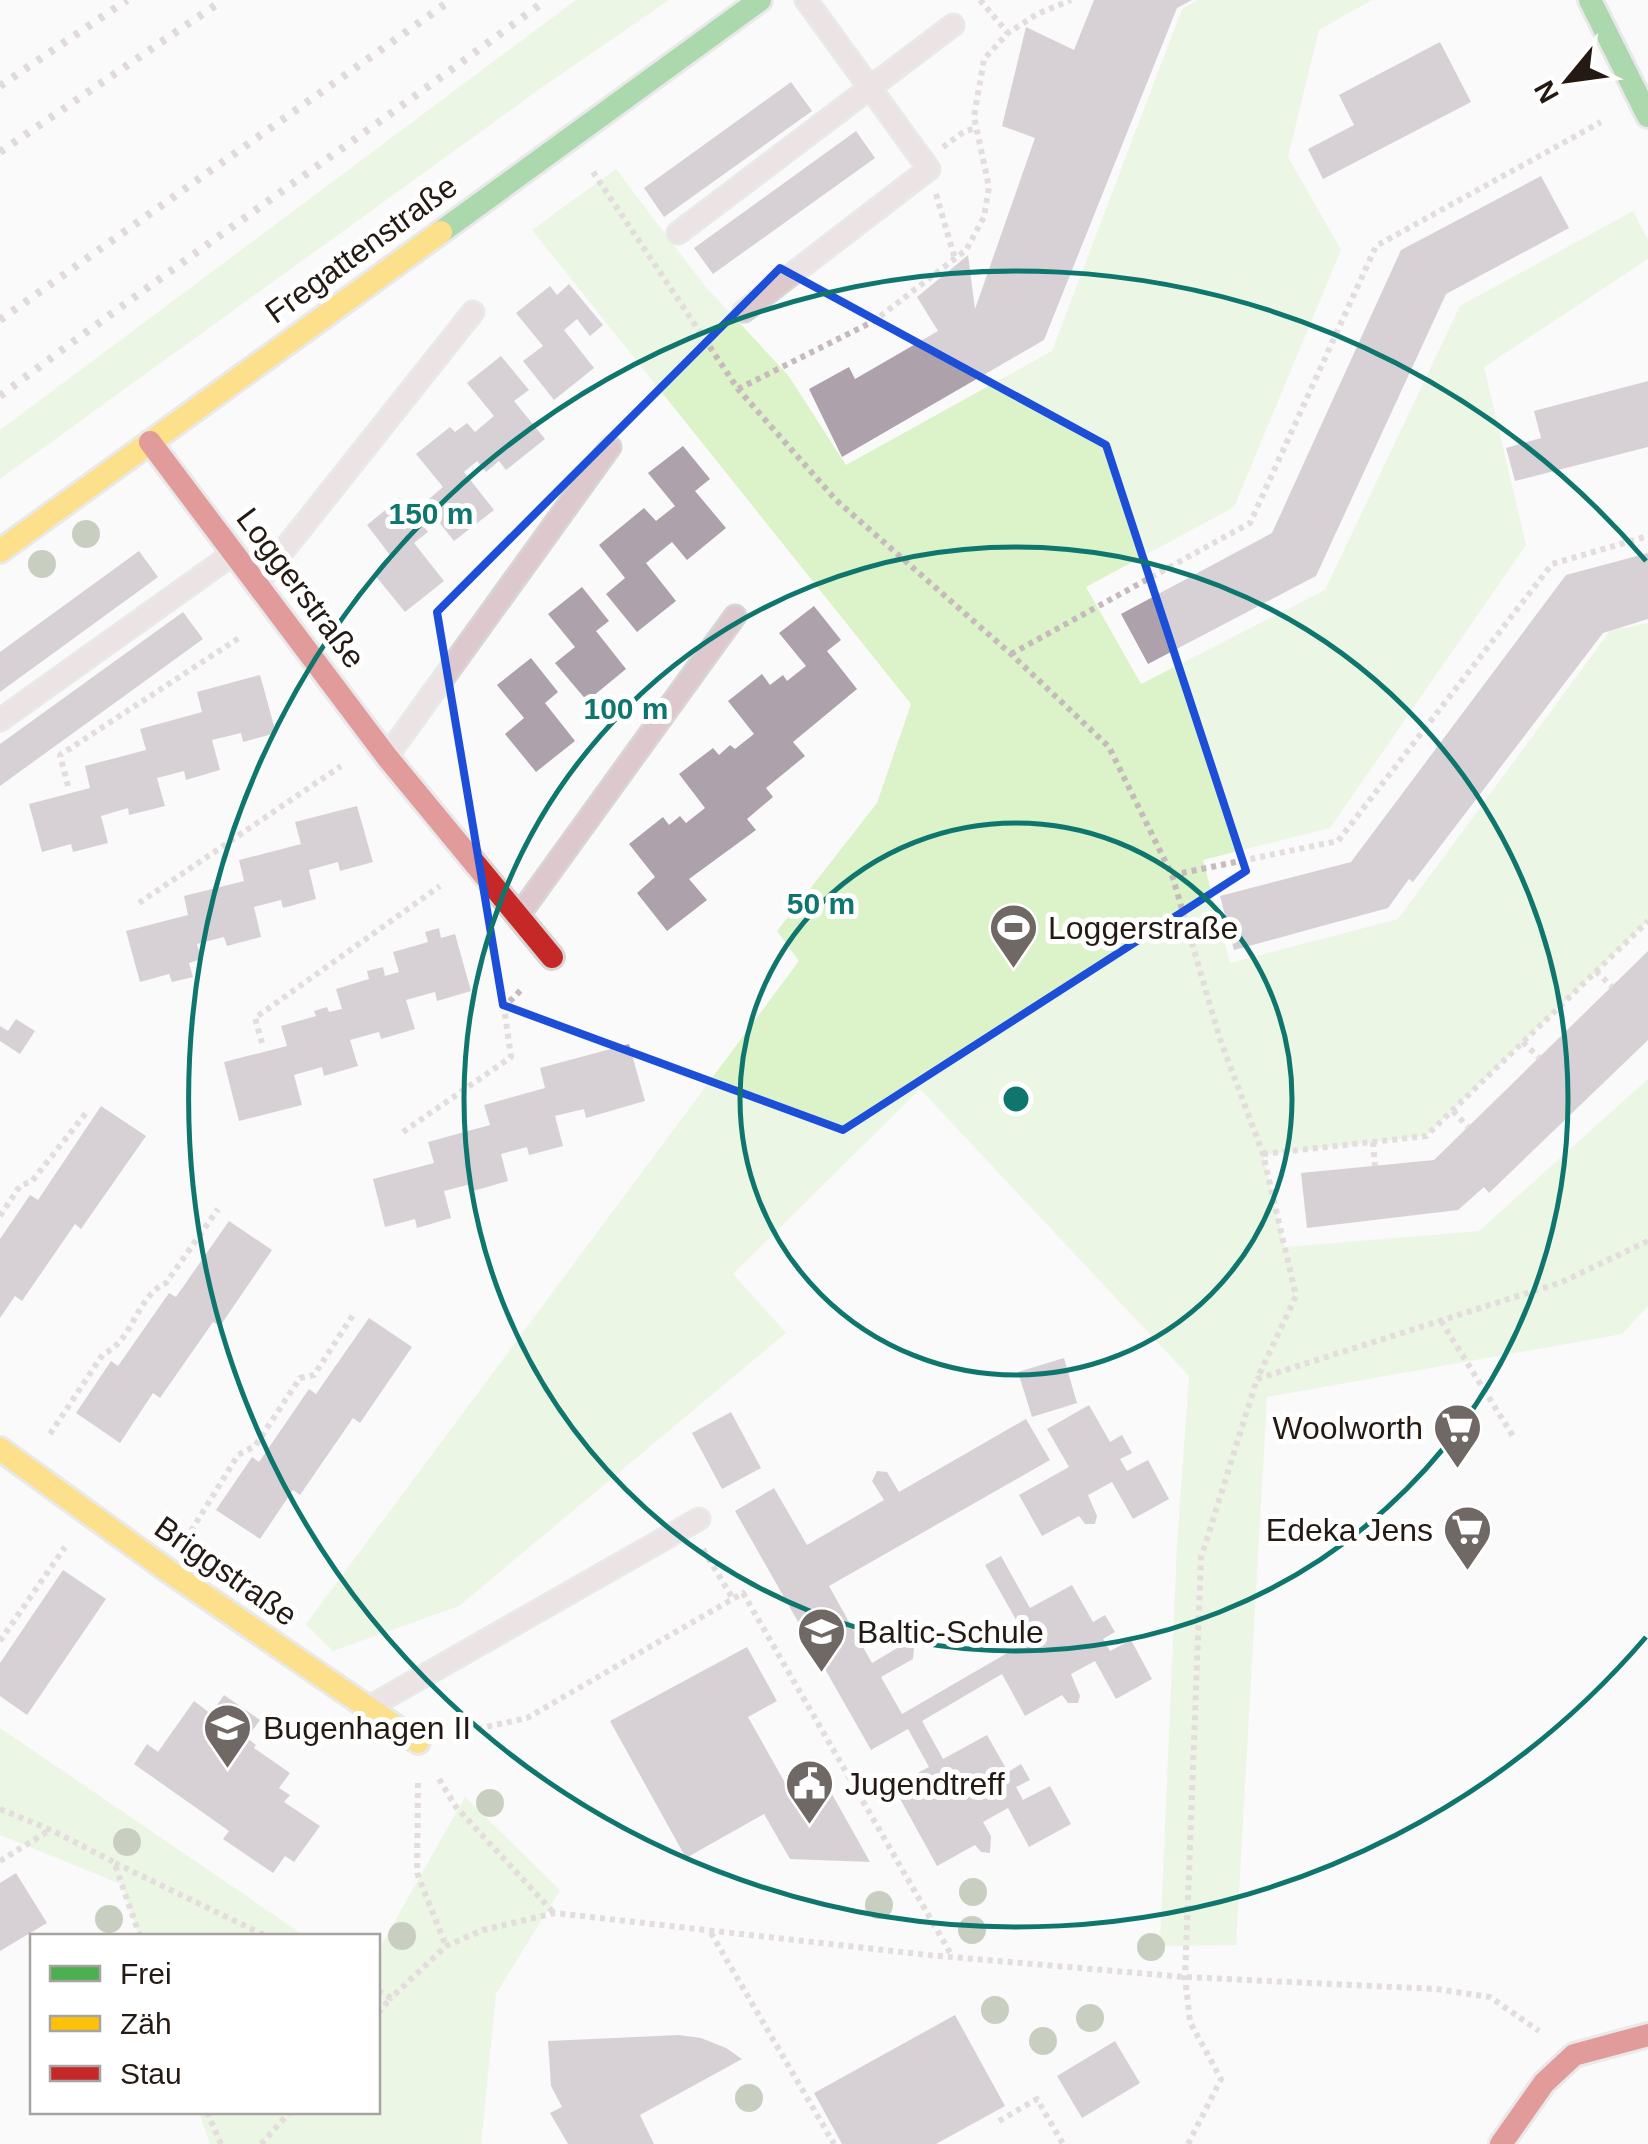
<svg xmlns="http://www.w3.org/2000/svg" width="1648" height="2144" viewBox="0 0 1648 2144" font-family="Arial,sans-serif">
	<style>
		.green { fill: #dcf2c9 }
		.building { fill: #ada1ac }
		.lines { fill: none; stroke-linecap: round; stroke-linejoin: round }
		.lane-casing { stroke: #d8d6d5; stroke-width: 25 }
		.fast-casing { stroke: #d8d6d5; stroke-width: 28 }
		.slow-casing { stroke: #d8d6d5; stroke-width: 28 }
		.jam-casing { stroke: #d8d6d5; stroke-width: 28 }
		.path { stroke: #c7babd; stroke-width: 6; stroke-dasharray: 5 5; stroke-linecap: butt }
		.lane { stroke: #dcc8cd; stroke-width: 20 }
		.fast { stroke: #4caf50; stroke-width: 22 }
		.slow { stroke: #ffc107; stroke-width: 22 }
		.jam { stroke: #c62828; stroke-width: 22 }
		.rail { stroke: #c0b4b7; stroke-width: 8; stroke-dasharray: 5 10; stroke-linecap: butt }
		.tree { fill: #8d9c7d }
		.marked { fill: none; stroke: #1d4ed8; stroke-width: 8; stroke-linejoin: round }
		.ring { fill: none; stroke: #0f766e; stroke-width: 5 }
		.labels { text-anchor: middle; stroke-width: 10; stroke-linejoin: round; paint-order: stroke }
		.street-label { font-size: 32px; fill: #241a13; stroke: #fff }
		.poi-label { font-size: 32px; fill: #241a13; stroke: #fff; text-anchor: start }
		.centre { fill: #0f766e; stroke: #fff; stroke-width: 5 }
		.ring-label { font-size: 30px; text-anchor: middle; font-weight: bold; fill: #0f766e; stroke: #fff; stroke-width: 10; stroke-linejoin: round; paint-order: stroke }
	</style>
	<rect width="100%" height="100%" fill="#fafafa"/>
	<path class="green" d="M576,0H669L544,86L0,479V430Z
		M1198,0H1372L1319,30L1288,157L1341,250L1234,507L1086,587L1141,684L1325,590L1460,306L1633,211L1648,240V259L1484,367L1526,545L1330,828L1203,860L1230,963L1398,919L1610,631L1648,623V921L1426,1136L1263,1155L1285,1247L1479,1231L1648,1079V1306L1622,1334L1267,1397L1236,1945L1160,1946L1177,1545L1189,1376L920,1089L733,1274L786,1333L459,1606L333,1651L306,1624L799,961L777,931L877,803L911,704L532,230L616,169L704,285L788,375L846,465L1052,351L1182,9Z
		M0,1728L305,1936H139L121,1884L0,1835Z
		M465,1797L560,1890L496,1994L481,2144H210L199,2112H378V1951Z"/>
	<path class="building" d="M1094,0H1192L1177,8L1044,340L842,457L809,389L849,367L855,379L938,331L917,297L968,255L975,309L1035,138L1002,126L1026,27L1074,50Z
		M1440,42L1471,102L1323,179L1308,149L1354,125L1339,95Z
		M791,82L812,111L664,217L644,188Z
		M856,131L875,158L713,274L694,248Z
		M1541,176L1569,228L1446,294L1316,576L1148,664L1121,614L1272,533L1401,250Z
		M569,284L603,325L590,336L577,319L564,330L594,368L554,400L523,361L543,346L516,313L550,286L557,295Z
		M501,356L529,390L514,401L545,439L506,470L499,461L486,472L477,461L464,472L494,510L454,541L424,503L443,487L416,454L450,427L455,432L467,423L475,432L494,416L467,383Z
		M1648,381V447L1515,481L1506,448L1541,438L1534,411Z
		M683,446L710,479L695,491L726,528L687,560L672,542L646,563L676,601L637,632L606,594L625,578L599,545L644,508L656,521L675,506L648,473Z
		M400,498L428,532L414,543L444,581L405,612L374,574L393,559L367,525Z
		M139,551L158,577L0,692V652Z
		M1648,553V619L1603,633L1413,882L1409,879L1388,908L1234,950L1220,896L1351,862L1566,575Z
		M582,587L609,621L596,631L626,669L587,701L555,663L575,647L548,614Z
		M814,606L841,640L827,651L857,689L793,742L805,756L766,788L773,797L747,819L756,830L689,879L707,900L667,931L637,893L655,877L629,844L663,817L669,825L680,816L686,823L705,808L679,774L713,748L719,755L730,745L735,749L754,734L728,701L762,674L770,685L783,675L787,681L806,666L779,633Z
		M183,612L203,639L0,786V744Z
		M531,658L558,692L545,703L575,741L536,772L505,734L524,718L497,685Z
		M260,675L276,733L243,742L241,733L212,740L220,770L186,780L184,771L157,778L165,806L129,815L128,808L101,816L108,843L73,852L71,844L42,852L29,804L90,788L85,766L146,750L140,729L202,712L197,692Z
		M357,806L373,862L340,871L338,862L309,870L316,899L283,908L281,900L254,907L261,937L227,946L224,937L197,944L201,959L189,963L193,977L172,982L169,974L140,982L126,931L188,915L184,896L244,881L239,860L301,844L295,822Z
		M439,928L441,938L455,934L471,991L437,1001L435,992L406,1000L415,1029L381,1039L379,1032L350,1040L358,1066L324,1076L322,1067L294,1075L302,1105L239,1121L224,1062L287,1046L281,1026L316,1016L314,1011L327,1007L329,1012L342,1009L336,989L369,979L367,971L383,967L385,976L399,972L393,952L428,942L425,932Z
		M1648,951V1040L1489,1193L1484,1187L1458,1210L1307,1228L1301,1173L1434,1160Z
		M16,1019L35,1031L20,1054L0,1041V1026L8,1031Z
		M629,1044L645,1101L586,1118L584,1109L555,1116L563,1146L529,1155L527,1147L501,1154L508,1181L473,1191L471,1184L444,1191L451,1218L417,1228L415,1219L385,1227L373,1179L434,1163L428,1142L490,1125L484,1105L545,1088L540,1068Z
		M101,1106L146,1136L81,1229L75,1224L22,1301L15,1296L0,1318V1239L30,1195L38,1200Z
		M229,1221L272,1250L220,1326L213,1322L160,1398L153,1393L120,1443L76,1413L111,1361L118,1366L169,1293L176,1297Z
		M369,1318L412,1347L360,1423L353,1418L300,1495L293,1490L260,1539L216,1510L252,1457L259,1462L309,1389L316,1394Z
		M1064,1358L1077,1403L1032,1417L1018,1372Z
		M1089,1405L1110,1442L1122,1435L1132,1453L1120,1459L1127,1471L1148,1460L1169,1499L1133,1519L1112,1482L1088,1495L1097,1516L1095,1524H1085L1079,1516L1042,1536L1019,1495L1069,1467L1047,1429Z
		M731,1412L761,1468L722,1489L692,1433Z
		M1026,1419L1050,1460L829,1586L872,1663L904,1644H911L914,1648L913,1659L881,1677L902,1714L1028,1641L985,1565L1001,1556L1030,1608L1072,1585L1093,1622L1105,1615L1115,1632L1103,1639L1110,1651L1131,1640L1152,1679L1116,1699L1095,1661L1071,1674L1080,1696L1078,1703H1068L1062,1695L1025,1716L1002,1674L922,1721L943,1759L987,1735L1008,1772L1021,1764L1030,1780L1016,1787L1023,1800L1050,1786L1071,1824L1029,1847L1008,1808L983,1822L991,1836L990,1853L981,1852L975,1845L937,1866L893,1786L929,1767L908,1729L871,1750L735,1511L774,1488L807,1545L884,1500L872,1481L877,1471L887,1472L899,1492Z
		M63,1570L106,1599L27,1715L0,1696V1663Z
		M747,1647L777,1701L748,1717L793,1797L823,1778L870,1862L790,1859L764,1814L686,1858L610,1721Z
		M224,1695L260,1720L247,1738L256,1745L254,1748L290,1773L279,1788L290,1795L284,1802L320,1826L294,1862L285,1856L273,1873L223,1839L229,1831L134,1764L147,1744L158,1752L194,1701L211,1714Z
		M16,1873L47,1923L0,1951V1883Z
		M955,2015L1005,2106L936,2144H842L814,2093Z
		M679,2035L701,2038L726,2048L742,2059L640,2115L654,2144H568L550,2113L562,2107L551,2086L548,2041Z
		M1115,2041L1140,2083L1082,2118L1057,2076Z"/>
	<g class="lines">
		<defs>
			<path id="lane" d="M678,233L953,25
				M744,311L929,169L806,0
				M260,580L473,312
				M0,720L230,556
				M388,755L610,447
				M519,915L735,616
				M371,1706L699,1519"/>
			<path id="fast" d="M1590,0L1648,116
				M441,232L760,0"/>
			<path id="slow" d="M0,551L441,232
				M0,1449L167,1570L418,1742"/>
			<path id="jam" d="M150,442L387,757L552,957
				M1501,2144L1544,2083L1574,2055L1648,2035"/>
		</defs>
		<use href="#lane" class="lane-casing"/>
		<use href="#fast" class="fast-casing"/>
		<use href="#slow" class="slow-casing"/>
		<use href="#jam" class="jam-casing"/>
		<path class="path" d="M980,0L1008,33
			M943,147L965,131L977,128
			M593,172L738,389L836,500L1011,654L1109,747L1172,875L1220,1039L1263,1154L1296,1296L1257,1379
			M936,194L955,259
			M738,389L874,321L966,250L984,217L989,187L974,117L984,59L1008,33L1037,14L1071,0
			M1011,654L1250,523L1376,246L1601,122
			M68,786L60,755L242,636
			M1172,875L1338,841L1552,564L1648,536
			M139,903L341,766
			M1596,971L1612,987
			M1523,1042L1539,1058
			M262,1043L255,1018L440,886
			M1453,1111L1468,1127
			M403,1132L511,1057L504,1007L523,988
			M1373,1142L1375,1166
			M1263,1154L1426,1136L1648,921
			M0,1216L20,1186L32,1181L86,1113
			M1441,1321L1513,1436
			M50,1434L103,1354C133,1342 136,1296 166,1283L218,1209
			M191,1531L238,1455L255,1446L300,1378L314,1375L355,1312
			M703,1549L733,1599
			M0,1641L65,1547
			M458,1733L527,1718L743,1593L952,1956
			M439,1779L456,1807L554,1913
			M418,1783L417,1873L446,1946
			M0,1809L51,1830L114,1862L140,1936
			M0,1861L50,1830
			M115,1863L266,1936
			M711,1933L834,2144
			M378,1991L391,1998L446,1946L483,1930L555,1913L928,1955L1185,1977L1436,1989L1490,1997L1539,2031
			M378,2013L391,1998
			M207,2112L221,2144
			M999,2121L1037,2099L1063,2144
			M261,2144L290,2112
			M1188,2144L1221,2079L1190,2022L1185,1977L1201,1558L1257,1379L1562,1282L1648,1241"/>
		<use href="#lane" class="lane"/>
		<use href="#fast" class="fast"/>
		<use href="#slow" class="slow"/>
		<use href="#jam" class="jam"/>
		<path class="rail" d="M0,86L127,0
			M0,152L223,0
			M0,320L451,0
			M0,396C180,261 366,134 546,0"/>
	</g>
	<g class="tree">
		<circle cx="86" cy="534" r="14"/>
		<circle cx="42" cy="564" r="14"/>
		<circle cx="490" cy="1803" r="14"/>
		<circle cx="127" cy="1842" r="14"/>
		<circle cx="973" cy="1892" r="14"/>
		<circle cx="879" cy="1905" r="14"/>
		<circle cx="109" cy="1919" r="14"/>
		<circle cx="972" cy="1930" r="14"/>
		<circle cx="402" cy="1936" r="14"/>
		<circle cx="1151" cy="1947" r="14"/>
		<circle cx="995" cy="2010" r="14"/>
		<circle cx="1090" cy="2018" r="14"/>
		<circle cx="1043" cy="2041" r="14"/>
		<circle cx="749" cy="2098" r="14"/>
	</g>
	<path d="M0 0H1648V2144H0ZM780,268L1106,445L1246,871L843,1130L503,1005L437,612Z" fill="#fafafa" fill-opacity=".55" fill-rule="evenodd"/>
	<path class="marked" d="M780,268L1106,445L1246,871L843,1130L503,1005L437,612Z"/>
	<g class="ring">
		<circle cx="1016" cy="1099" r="276"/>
		<circle cx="1016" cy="1099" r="552"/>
		<path d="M1646 1637A828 828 0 1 1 1646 561"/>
	</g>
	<defs>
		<symbol id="stadium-pin" viewBox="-11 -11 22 30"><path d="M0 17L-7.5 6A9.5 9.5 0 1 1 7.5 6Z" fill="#6f6864" stroke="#fff"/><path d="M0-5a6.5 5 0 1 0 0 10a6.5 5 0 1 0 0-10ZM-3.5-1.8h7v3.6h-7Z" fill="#fff"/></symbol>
		<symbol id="supermarket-pin" viewBox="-11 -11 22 30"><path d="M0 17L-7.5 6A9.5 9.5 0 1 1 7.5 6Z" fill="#6f6864" stroke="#fff"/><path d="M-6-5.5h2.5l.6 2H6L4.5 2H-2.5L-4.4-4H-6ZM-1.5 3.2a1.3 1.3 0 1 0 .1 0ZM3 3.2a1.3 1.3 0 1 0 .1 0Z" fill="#fff"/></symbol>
		<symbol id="school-pin" viewBox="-11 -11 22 30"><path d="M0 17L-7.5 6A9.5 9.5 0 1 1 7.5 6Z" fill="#6f6864" stroke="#fff"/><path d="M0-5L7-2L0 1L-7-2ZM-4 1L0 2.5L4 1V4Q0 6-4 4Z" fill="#fff"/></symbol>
		<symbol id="civic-pin" viewBox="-11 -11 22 30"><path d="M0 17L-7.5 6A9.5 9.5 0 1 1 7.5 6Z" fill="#6f6864" stroke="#fff"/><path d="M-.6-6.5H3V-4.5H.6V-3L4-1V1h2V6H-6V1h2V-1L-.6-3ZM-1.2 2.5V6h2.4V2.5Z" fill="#fff"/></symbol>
	</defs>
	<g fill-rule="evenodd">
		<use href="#stadium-pin" x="986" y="900" width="55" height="75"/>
		<use href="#supermarket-pin" x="1430" y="1400" width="55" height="75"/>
		<use href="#supermarket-pin" x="1440" y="1502" width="55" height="75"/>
		<use href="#school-pin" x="794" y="1604" width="55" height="75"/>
		<use href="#school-pin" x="200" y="1700" width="55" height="75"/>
		<use href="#civic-pin" x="782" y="1756" width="55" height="75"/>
	</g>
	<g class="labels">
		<g class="street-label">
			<text transform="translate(361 249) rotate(-36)" y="11">Fregattenstraße</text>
			<text transform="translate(301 588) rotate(53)" y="11">Loggerstraße</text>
			<text transform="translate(226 1571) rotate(35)" y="11">Briggstraße</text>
		</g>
		<g class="poi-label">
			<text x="1048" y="939">Loggerstraße</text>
			<text x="1423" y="1439" text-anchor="end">Woolworth</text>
			<text x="1433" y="1541" text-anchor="end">Edeka Jens</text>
			<text x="857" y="1643">Baltic-Schule</text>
			<text x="263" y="1739">Bugenhagen II</text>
			<text x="845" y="1795">Jugendtreff</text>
		</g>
	</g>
	<circle cx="1016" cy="1099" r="15" class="centre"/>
	<g class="ring-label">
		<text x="431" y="524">150 m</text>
		<text x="626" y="719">100 m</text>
		<text x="821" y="914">50 m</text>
	</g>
	<rect x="30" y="1934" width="350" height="180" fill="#ffffff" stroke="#a7a3a1" stroke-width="2.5"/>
	<rect x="50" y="1966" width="50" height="15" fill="#4caf50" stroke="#a7a3a1" stroke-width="2.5"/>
	<text x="120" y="1984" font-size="30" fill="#241a13">Frei</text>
	<rect x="50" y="2016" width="50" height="15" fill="#ffc107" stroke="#a7a3a1" stroke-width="2.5"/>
	<text x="120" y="2034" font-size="30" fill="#241a13">Zäh</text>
	<rect x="50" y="2066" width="50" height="15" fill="#c62828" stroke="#a7a3a1" stroke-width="2.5"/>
	<text x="120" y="2084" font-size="30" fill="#241a13">Stau</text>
	<g transform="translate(1568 80) rotate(241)" stroke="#ffffff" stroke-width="8" paint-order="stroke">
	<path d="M0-8L18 38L0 25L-18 38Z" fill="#241a13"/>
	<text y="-15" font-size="28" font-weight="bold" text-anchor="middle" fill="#241a13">N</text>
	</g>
</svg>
